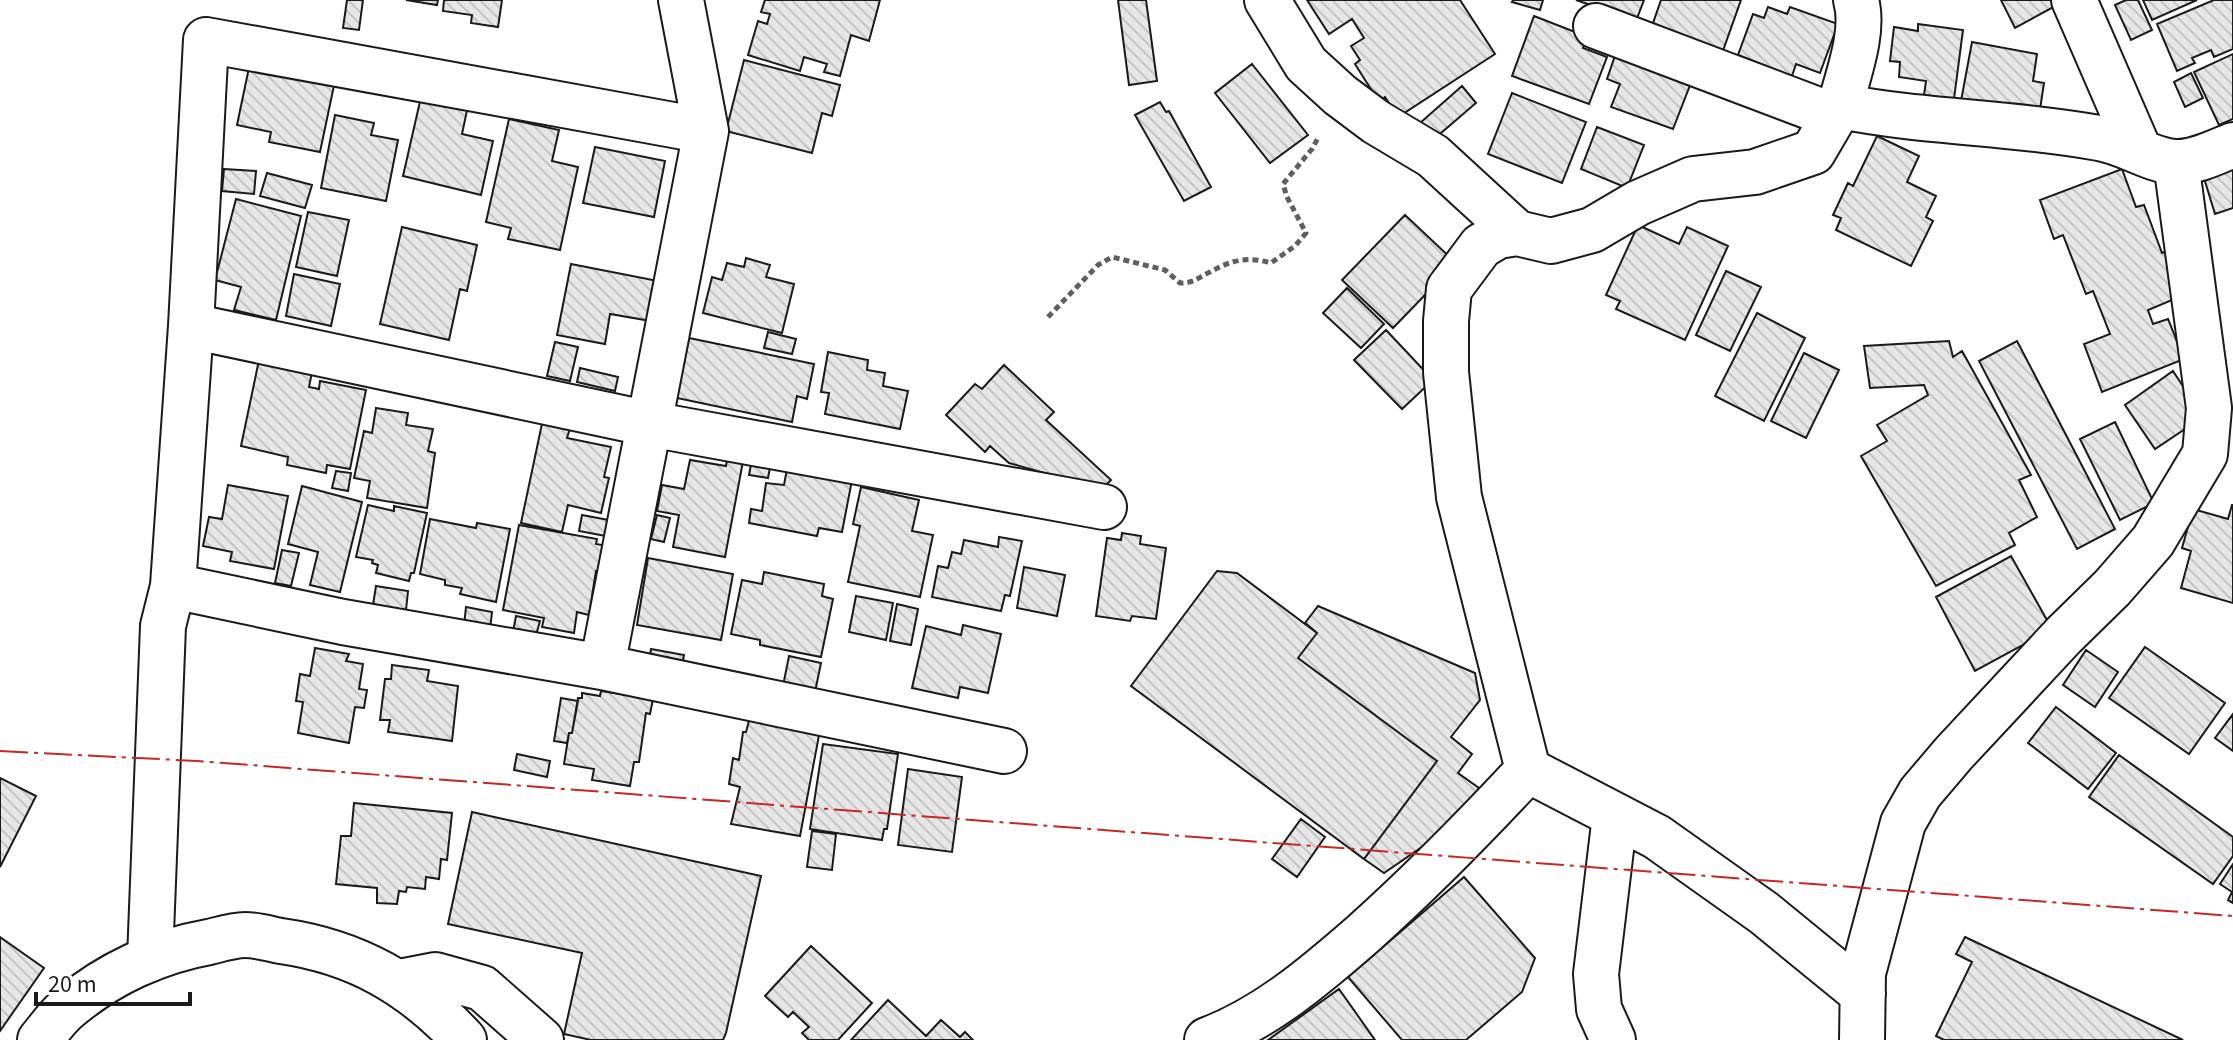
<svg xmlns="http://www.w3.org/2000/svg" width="2233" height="1040" viewBox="0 0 2233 1040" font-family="'Source Sans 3',sans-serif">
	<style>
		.building { fill: url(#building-back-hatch); stroke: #1a1a1a; stroke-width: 2 }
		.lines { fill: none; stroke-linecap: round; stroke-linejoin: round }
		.minor-casing { stroke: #1a1a1a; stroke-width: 48 }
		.major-casing { stroke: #1a1a1a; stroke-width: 48 }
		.path { stroke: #5f5f5f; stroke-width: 5; stroke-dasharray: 6 4; stroke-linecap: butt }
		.minor { stroke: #fff; stroke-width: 44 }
		.major { stroke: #fff; stroke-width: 44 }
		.power { stroke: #c62828; stroke-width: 2; stroke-dasharray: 28 6 4 6; stroke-linecap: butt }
	</style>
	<defs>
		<pattern id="building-back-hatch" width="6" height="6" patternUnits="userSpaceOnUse" patternTransform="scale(2)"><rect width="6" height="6" fill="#e6e6e6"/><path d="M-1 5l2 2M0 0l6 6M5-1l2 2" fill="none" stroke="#c5c5c5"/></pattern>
	</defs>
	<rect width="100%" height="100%" fill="#fff"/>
	<path class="building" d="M347,0H363L359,30L343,28Z
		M406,0H438L437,5Z
		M444,0H502L498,27L471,23L472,15L443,11Z
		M765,0H880L869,41L851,35L840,76L824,72L827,64L804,57L800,71L748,55L758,21L767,24L770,14L761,12Z
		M1118,0H1146L1157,81L1129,85Z
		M1307,0H1460L1495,54L1398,117L1385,97L1379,102L1355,64L1360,60L1351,46L1364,38L1352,19L1329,34Z
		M1513,0H1543L1540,10L1512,2Z
		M1576,0H1644L1636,21Z
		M1661,0H1741L1720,59L1652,26Z
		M2001,0H2057L2059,4L2015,28Z
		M2126,0H2138L2152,30L2131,40L2115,5Z
		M2143,0H2197L2152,20Z
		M2214,0H2233V49L2214,57L2211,50L2192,58L2195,63L2177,71L2157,24Z
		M1768,7L1787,14L1790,7L1838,24L1820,73L1796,64L1792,76L1738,55L1753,14L1764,18Z
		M1534,16L1588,37L1583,48L1607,57L1589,104L1512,76Z
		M1918,24L1963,30L1954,99L1924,95L1926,81L1899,77L1900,62L1890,61L1894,27L1918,31Z
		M1972,42L2037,54L2033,81L2044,83L2039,116L1961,101Z
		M1618,47L1694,75L1673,129L1611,107L1620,84L1607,79Z
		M2233,54V119L2219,125L2194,72Z
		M251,58L336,76L320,152L269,142L271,132L237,125Z
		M744,60L840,85L832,116L822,113L812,153L726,131Z
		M1252,64L1308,135L1270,163L1215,93Z
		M2191,73L2203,98L2185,107L2174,82Z
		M1462,86L1476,103L1434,139L1420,123Z
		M1512,93L1586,122L1562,183L1488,154Z
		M421,97L469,101L462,134L493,141L481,195L403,176Z
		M1160,102L1166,112L1169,111L1211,187L1184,201L1135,115Z
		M335,115L374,123L371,135L398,140L386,201L321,188Z
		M509,119L559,130L552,161L578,167L560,250L508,239L511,228L486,222Z
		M1597,127L1644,145L1627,188L1581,169Z
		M1877,136L1919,156L1907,182L1936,196L1926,217L1933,221L1911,266L1836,230L1841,218L1833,215L1848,183L1853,186Z
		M595,147L665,161L654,217L583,203Z
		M2233,161V208L2215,214L2204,178Z
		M224,169L256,171L254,194L222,191Z
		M2122,169L2136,207L2144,205L2162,253L2167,251L2184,295L2148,310L2153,324L2168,319L2184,359L2102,392L2084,344L2110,334L2093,291L2086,294L2063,235L2054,239L2040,200Z
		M267,173L312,185L305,208L260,196Z
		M236,199L301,216L276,320L234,310L241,287L215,280Z
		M308,212L349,220L337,276L296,267Z
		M1405,215L1456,263L1393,328L1342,280Z
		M1638,225L1679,244L1687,227L1728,246L1685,340L1616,309L1620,301L1606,295Z
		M402,227L477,245L467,291L460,289L449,340L380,324Z
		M746,258L770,265L766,277L794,284L782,333L703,313L712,277L722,280L727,263L744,267Z
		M571,264L658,281L651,321L610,314L605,344L557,335Z
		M1726,271L1761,287L1730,351L1696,335Z
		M294,274L340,284L331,326L286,316Z
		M1347,288L1384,324L1361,348L1323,313Z
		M1757,313L1805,338L1764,421L1715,396Z
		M1386,330L1433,380L1402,409L1354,360Z
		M768,332L796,339L792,354L764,348Z
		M689,338L814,364L807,399L797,396L792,422L677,398Z
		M1949,341L1953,357L1962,351L2031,475L2019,480L2037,517L2009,533L2015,545L1936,586L1861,456L1887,441L1877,425L1928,395L1924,385L1870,388L1864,346Z
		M2017,341L2115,529L2077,549L1979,361Z
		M555,342L578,347L570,381L547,376Z
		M828,352L868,360L867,370L885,373L883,386L908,391L900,429L825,414L829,393L821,392Z
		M1804,353L1839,370L1806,438L1771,421Z
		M259,360L312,372L309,387L319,389L320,381L366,390L350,469L327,465L326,473L287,465L288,457L241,446Z
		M1004,365L1054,412L1046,420L1111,480L1102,489L1009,463L990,446L985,452L946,415L975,384L982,389Z
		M580,368L618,377L615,391L577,382Z
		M2173,371L2203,417L2155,449L2125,405Z
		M376,408L408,413L406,425L433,429L428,451L435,453L427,508L367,498L370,481L354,478L364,431L372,433Z
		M543,419L571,425L567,438L611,447L604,477L609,478L601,513L568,505L562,532L521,523Z
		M2115,422L2154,503L2120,520L2080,439Z
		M754,449L773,452L768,478L749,475Z
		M728,453L744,456L725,557L673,547L679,515L657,511L662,485L684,489L690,460L726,466Z
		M787,469L852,480L842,532L819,528L817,536L749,523L751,509L762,511L766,483L784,485Z
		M336,471L351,473L348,491L332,488Z
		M228,485L288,496L274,569L230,561L232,552L203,546L209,517L222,519Z
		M302,486L362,502L340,592L310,585L318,552L288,544Z
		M861,487L919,500L912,531L933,535L920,597L848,582L860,526L853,524Z
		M368,505L394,511V506L427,513L414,573H411L409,581L376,573L378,565L372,563L373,560L356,557Z
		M2232,505H2233V603L2181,588L2191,551L2182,548L2193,509L2228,519Z
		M582,515L614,521L611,537L579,531Z
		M657,515L670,518L664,542L651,539Z
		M430,519L476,528L477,523L510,529L496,602L460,594L462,588L445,585V580L420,574Z
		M519,525L597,539L596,544L608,546L603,572L596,571L589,615L577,612L574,633L542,627L544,618L503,610Z
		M1122,533L1141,536L1140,544L1166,548L1156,619L1132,616L1130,621L1096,616L1107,538L1121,540Z
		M999,537L1022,541L1010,596L1005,595L1001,611L932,597L938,566L948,568L952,552L961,554L964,540L998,547Z
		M282,550L299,553L291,586L275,583Z
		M2011,556L2052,629L1975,671L1936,597Z
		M648,558L733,574L721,640L637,625Z
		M1024,567L1065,575L1057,616L1017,608Z
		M1217,571L1237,573L1317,633L1298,658L1437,761L1364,859L1131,686Z
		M764,572L824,584L822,596L833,599L821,657L760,645V640L731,634L742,580L762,584Z
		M376,586L408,591L406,610L373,605Z
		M856,596L893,603L886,640L849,632Z
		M897,604L918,609L911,645L890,641Z
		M1318,606L1475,673L1480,700L1451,737L1472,754L1458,773L1479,788L1451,827L1384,873L1364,859L1437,761L1298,658L1317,633L1305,623Z
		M466,607L492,612L490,630L464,626Z
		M516,616L540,621L534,642L512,637Z
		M963,625L1001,634L988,693L960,687L958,698L912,688L926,626L961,635Z
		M2145,647L2225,703L2189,754L2109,698Z
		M315,648L349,654L346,661L363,664L359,689L367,690L364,708L355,707L349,743L298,733L303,702L296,701L300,674L310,676Z
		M651,649L684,655L681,672L648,666Z
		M2086,650L2118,672L2095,707L2063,685Z
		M789,656L821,663L814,697L782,691Z
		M392,665L429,670L427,681L458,686L452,741L388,732L390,720H380L385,679H391Z
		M601,691L653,699L650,714L646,713L639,762H634L630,786L592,780L594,769L564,764L569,733H572L578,698H582V693L600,696Z
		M561,698L578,701L572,733H569L567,743L554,741Z
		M2056,707L2116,753L2088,789L2028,743Z
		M2233,714V751L2215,738Z
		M750,717L820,730L800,836L731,824L740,787L729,784L733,758L739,760L743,732H746Z
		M823,744L898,754L887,829H884L882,840L810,829Z
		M517,754L550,761L547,777L514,770Z
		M2119,755L2233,837V856L2213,884L2089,797Z
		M908,769L962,777L952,852L898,845Z
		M0,778L36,796L0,867Z
		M354,803L452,813L447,860L441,859L439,879L426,877L425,889L407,887L406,892L399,891L397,904L377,903V888L336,884L341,836H351Z
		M472,812L761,876L726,1033L723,1040H591L564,1034L582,953L448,924Z
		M1301,819L1325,837L1297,877L1272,859Z
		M812,831L836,834L832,870L807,867Z
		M2233,864V903L2228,900L2232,892L2220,884Z
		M1464,877L1535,958L1522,992L1466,1040H1402L1348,977Z
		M0,937L44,968L0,1031Z
		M1965,937L2183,1040H1944L1936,1036L1972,962L1956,954Z
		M811,946L872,1003L838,1040H809L802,1033L809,1027L793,1012L788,1017L765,996Z
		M1339,989L1375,1040H1268Z
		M888,1000L926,1036L941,1020L960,1037L965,1032L973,1040H851Z"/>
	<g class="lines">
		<defs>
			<path id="minor" d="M1267,0L1306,64L1340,95L1376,122L1433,156L1517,233
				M2074,0L2140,152
				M1596,26L1834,116
				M1840,106C1848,75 1865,31 1856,0
				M191,326L650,424L1104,507
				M173,586L343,622L602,667L1004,751
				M602,667L706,131L681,0
				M150,959L163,626L173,586L191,326L206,40L706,131
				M399,982L435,975L482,988L541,1040
				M1863,994L1764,913L1657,837L1528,770L1459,497L1446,372V321L1449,289L1481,246L1498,236L1517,233L1551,241L1592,230L1638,203L1693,179L1755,172L1813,152L1840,106C1925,123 2013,122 2099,138C2125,142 2149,160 2175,162C2194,163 2216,152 2233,145
				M1207,1040C1266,1018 1316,975 1363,934C1421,882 1475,827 1528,770
				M1613,1040L1599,1009L1596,974L1615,816
				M1862,1040L1863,973L1903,823L1920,793L1954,753L2064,635L2112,588L2153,541L2205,454L2209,408L2176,162"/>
			<path id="major" d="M40,1040C49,1029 57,1017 68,1008C108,974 158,951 209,942C221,939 234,935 245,935C257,935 270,939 281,941C357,952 412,984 464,1040"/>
		</defs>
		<use href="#minor" class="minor-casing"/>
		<use href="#major" class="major-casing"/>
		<path class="path" d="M1048,317L1098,265L1112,257L1165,270L1180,283C1195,283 1197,278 1210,272C1232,260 1247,256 1271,263L1295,246L1306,233L1287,197L1283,184L1312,149L1318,138"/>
		<use href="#minor" class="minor"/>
		<use href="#major" class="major"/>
		<path class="power" d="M0,751L197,761L2233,916"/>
	</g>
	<path d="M36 992v12h154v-12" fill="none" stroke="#1a1a1a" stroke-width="4"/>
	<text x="48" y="992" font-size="24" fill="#1a1a1a" stroke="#ffffff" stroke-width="6" paint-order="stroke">20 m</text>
</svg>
